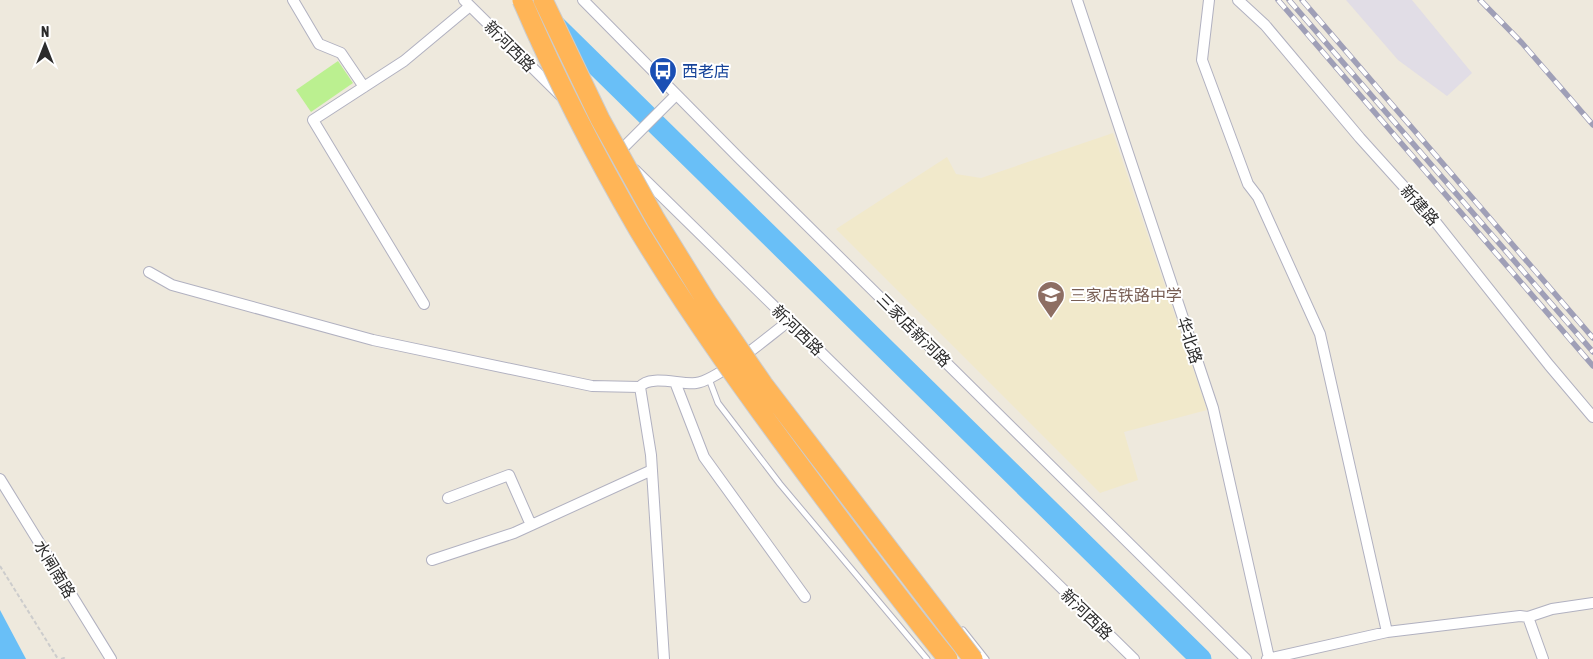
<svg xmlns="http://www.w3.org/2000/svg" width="1593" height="659" viewBox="0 0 1593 659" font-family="'Asap Condensed','Noto Sans SC',sans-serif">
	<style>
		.industrial { fill: #e1dde6 }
		.education { fill: #f1e9cb }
		.pitch { fill: #bbf090 }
		.water { fill: #69bff7 }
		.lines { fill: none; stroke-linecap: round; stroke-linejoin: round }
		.river { stroke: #69bff7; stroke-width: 21 }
		.service-casing { stroke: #b1b1c0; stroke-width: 7 }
		.minor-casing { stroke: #b1b1c0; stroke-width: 12 }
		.path { stroke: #ccc; stroke-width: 2; stroke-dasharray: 4 2.5; stroke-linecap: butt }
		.service { stroke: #fff; stroke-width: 5 }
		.minor { stroke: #fff; stroke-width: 10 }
		.rail-casing { stroke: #9f9fb7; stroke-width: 5.5 }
		.rail { stroke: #fff; stroke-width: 4; stroke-dasharray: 11; stroke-linecap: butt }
		.motorway-bridge-casing { stroke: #ccc; stroke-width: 21; stroke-linecap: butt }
		.motorway-bridge { stroke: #ffb557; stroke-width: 19 }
		.labels { text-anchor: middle; stroke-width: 4; stroke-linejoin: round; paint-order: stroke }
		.street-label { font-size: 16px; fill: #2b2b2b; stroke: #fff }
		.transit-label { font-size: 16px; fill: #164399; stroke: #fff; text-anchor: start }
		.education-label { font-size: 16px; fill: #785e54; stroke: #fff; text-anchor: start }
	</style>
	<rect width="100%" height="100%" fill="#eee9dd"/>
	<path class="industrial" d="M1346,0H1412L1472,73L1447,96L1398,60Z"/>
	<path class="education" d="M1113,133L1207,410L1124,432L1138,480L1100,493L836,229L947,157L956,174L981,178Z"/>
	<path class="pitch" d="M338,61L353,83L311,112L296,90Z"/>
	<path class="water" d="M0,610L26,659H0Z"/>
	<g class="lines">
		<path class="river" d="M555,25L1201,659"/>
		<defs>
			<path id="service" d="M709,379L718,403L780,484L927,659
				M963,630L986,659"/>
			<path id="minor" d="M293,0L319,44L341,53L364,87
				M464,0L561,96
				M583,0L739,158L1246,659
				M1077,0L1213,408L1269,658
				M1209,0L1202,60L1248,184L1258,197L1320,334L1387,632
				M1238,0L1265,25L1360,138L1434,220L1549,365L1593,417
				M618,153L676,95
				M635,170L1134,659
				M149,272L172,285L373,340L592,386L640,387C649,374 681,385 696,383C718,380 769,336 789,321
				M424,304L313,120L404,61L470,6
				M675,382L704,457L805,597
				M640,387L651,455L664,659
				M0,479L111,659
				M448,498L509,475L531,525
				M432,560L514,533L652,470
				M1528,617L1543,659
				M1267,659L1387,632L1520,616L1528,617L1552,609L1593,603"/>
		</defs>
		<use href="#service" class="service-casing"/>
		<use href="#minor" class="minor-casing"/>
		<path class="path" d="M0,566L58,659
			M61,659L64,658L65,659"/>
		<use href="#service" class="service"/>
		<use href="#minor" class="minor"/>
		<defs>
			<path id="rail" d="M1278,0L1593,366
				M1289,0L1593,352
				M1302,0L1593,338
				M1480,0L1522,43L1593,125"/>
		</defs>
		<use href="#rail" class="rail-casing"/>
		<use href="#rail" class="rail"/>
		<defs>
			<path id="motorway-bridge" d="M522,0C556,79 595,155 638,229C691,317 752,401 813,483C857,542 901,602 948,659
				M543,0L600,119L656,220L708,304L763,384L973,659"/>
		</defs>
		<use href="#motorway-bridge" class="motorway-bridge-casing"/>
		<use href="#motorway-bridge" class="motorway-bridge"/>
	</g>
	<defs>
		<symbol id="bus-pin" viewBox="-11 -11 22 30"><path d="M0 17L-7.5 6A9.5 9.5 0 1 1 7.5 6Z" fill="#1a4fb4" stroke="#fff"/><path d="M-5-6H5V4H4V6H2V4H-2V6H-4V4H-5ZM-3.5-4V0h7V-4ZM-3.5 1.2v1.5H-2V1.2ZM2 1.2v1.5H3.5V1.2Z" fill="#fff"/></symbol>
		<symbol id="school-pin" viewBox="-11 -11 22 30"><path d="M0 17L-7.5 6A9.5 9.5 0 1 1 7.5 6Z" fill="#8d6e63" stroke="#fff"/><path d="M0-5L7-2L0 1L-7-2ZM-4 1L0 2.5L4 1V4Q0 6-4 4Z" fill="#fff"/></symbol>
	</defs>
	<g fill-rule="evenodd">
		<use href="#bus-pin" x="647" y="55" width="32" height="43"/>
		<use href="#school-pin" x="1035" y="279" width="32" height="43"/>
	</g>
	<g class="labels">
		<g class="street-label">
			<text transform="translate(510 46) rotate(45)" y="6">新河西路</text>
			<text transform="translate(1420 205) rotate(48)" y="6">新建路</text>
			<text transform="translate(798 330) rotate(44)" y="6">新河西路</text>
			<text transform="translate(914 330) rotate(45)" y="6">三家店新河路</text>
			<text transform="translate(1190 340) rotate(72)" y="6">华北路</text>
			<text transform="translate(55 569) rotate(59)" y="6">水闸南路</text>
			<text transform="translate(1087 614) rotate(44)" y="6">新河西路</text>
		</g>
		<g class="transit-label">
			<text x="682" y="77">西老店</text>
		</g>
		<g class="education-label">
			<text x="1070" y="301">三家店铁路中学</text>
		</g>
	</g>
	<g transform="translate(45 45)" stroke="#ffffff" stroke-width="4" paint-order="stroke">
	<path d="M0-4L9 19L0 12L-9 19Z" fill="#2b2b2b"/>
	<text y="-8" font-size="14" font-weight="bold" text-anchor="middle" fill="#2b2b2b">N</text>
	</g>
</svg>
